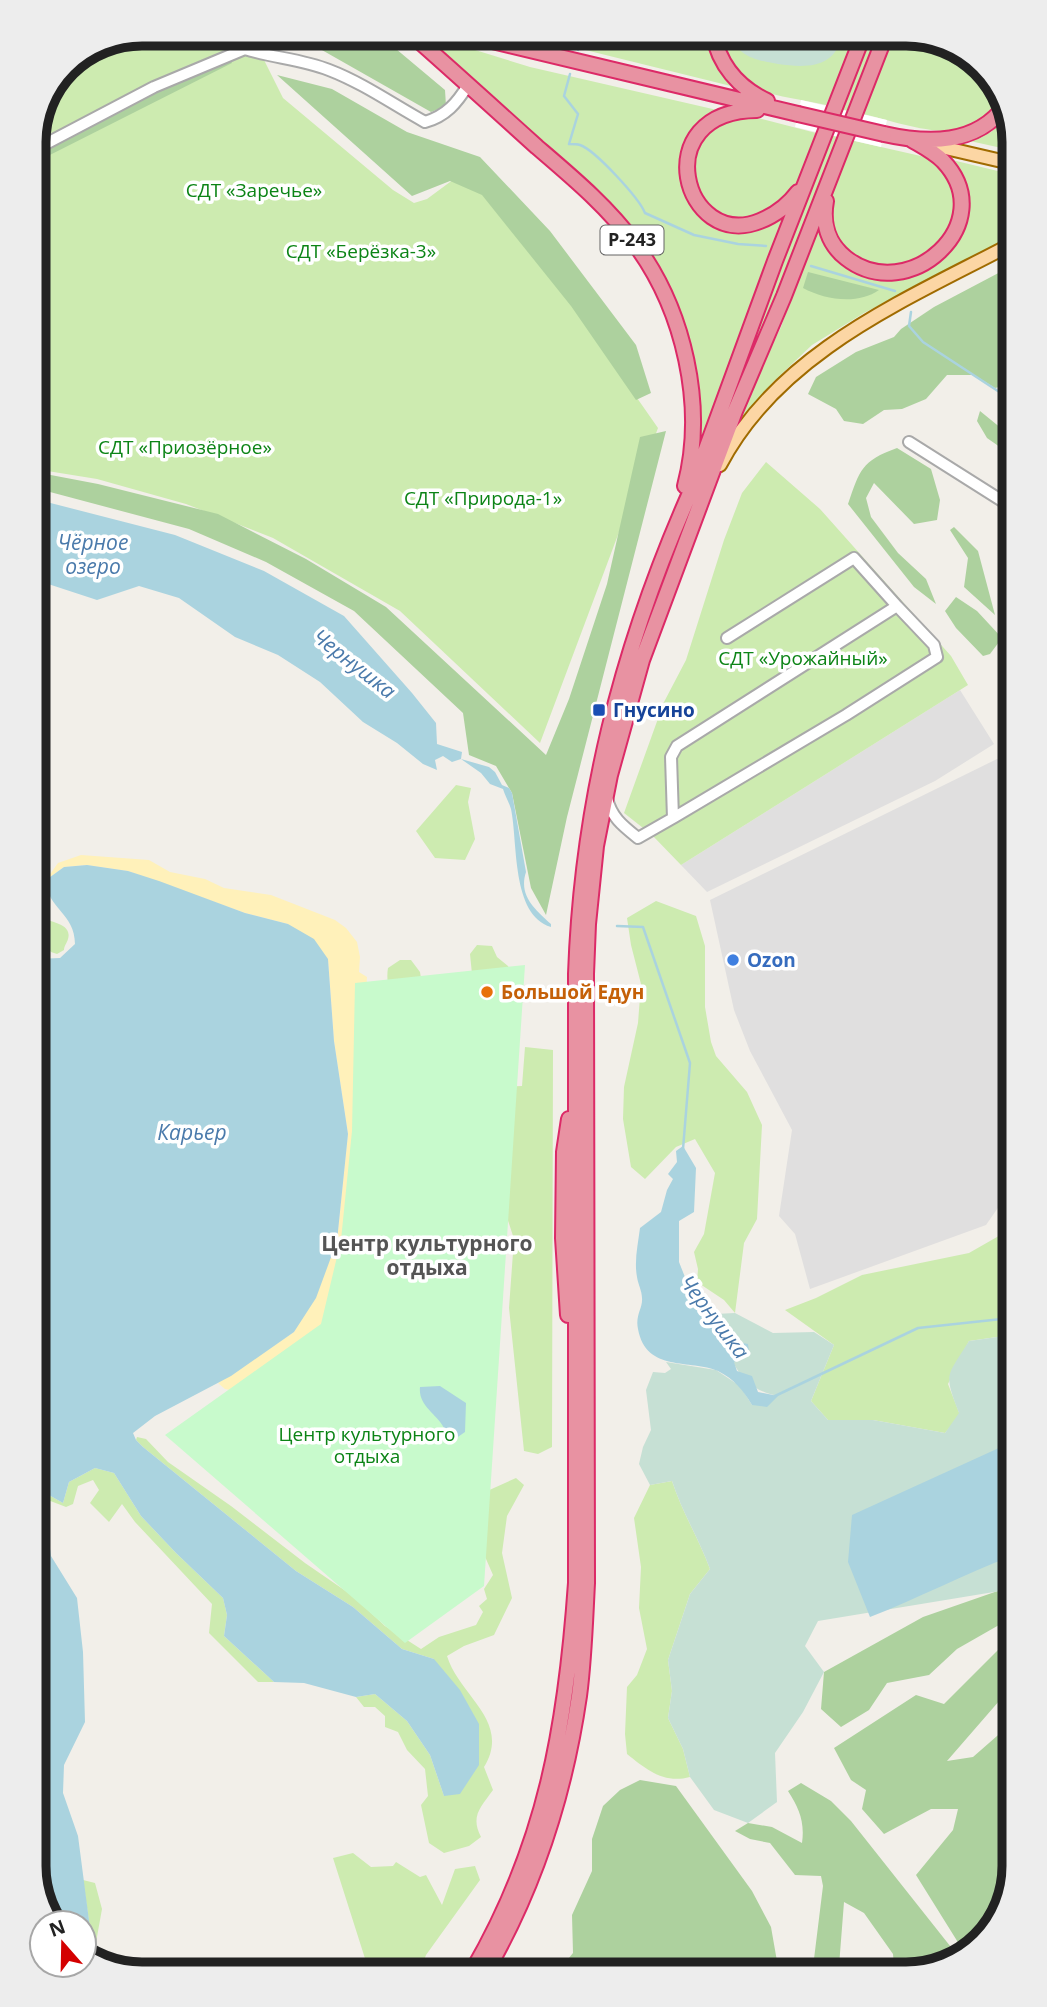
<svg xmlns="http://www.w3.org/2000/svg" width="1047" height="2007" viewBox="0 0 1047 2007" font-family="'Open Sans',sans-serif">
	<style>
		.residential { fill: #e0dfdf }
		.grass { fill: #cdebb0 }
		.forest { fill: #add19e }
		.wetland { fill: #c6e0d4 }
		.sand { fill: #fff1ba }
		.park { fill: #c8facc }
		.water { fill: #aad3df }
		.pier { fill: #fff }
		.lines { fill: none; stroke-linecap: round; stroke-linejoin: round }
		.stream { stroke: #aad3df; stroke-width: 2.5 }
		.minor-casing { stroke: #a9a9a9; stroke-width: 14 }
		.major-casing { stroke: #a06b00; stroke-width: 16 }
		.highway-casing { stroke: #dc2a67; stroke-width: 18 }
		.minor { stroke: #fff; stroke-width: 10 }
		.major { stroke: #fcd6a4; stroke-width: 12 }
		.highway { stroke: #e892a2; stroke-width: 14 }
		.highway-bridge-casing { stroke: #dc2a67; stroke-width: 18; stroke-linecap: butt }
		.highway-bridge { stroke: #e892a2; stroke-width: 14 }
		.transit-dot { fill: #1a4fb4; stroke: #fff; stroke-width: 2.5 }
		.shop-dot { fill: #3f7fe0; stroke: #fff; stroke-width: 2.5 }
		.food-dot { fill: #e8710a; stroke: #fff; stroke-width: 2.5 }
		.labels { text-anchor: middle; stroke-width: 7; stroke-linejoin: round; paint-order: stroke }
		.shield { fill: #fff; stroke: #646464; stroke-width: 2 }
		.shield-label { font-size: 18px; font-weight: bold; fill: #222 }
		.park-label { font-size: 19px; fill: #0c8416; stroke: #fff }
		.transit-label { font-size: 19px; font-weight: bold; fill: #164399; stroke: #fff; text-anchor: start }
		.shop-label { font-size: 19px; font-weight: bold; fill: #366cbe; stroke: #fff; text-anchor: start }
		.food-label { font-size: 19px; font-weight: bold; fill: #c56008; stroke: #fff; text-anchor: start }
		.water-label { font-size: 21px; font-style: italic; fill: #4a7aab; stroke: #fff }
		.neighbourhood-label { font-size: 21px; font-weight: bold; fill: #555; stroke: #fff }
		.rim { fill: none; stroke: #222; stroke-width: 9 }
	</style>
	<rect width="100%" height="100%" fill="#f2efe9"/>
	<path class="residential" d="M960,690L994,744L935,781L707,892L681,865Z
		M997,759H1009L1011,1189L986,1225L810,1289L795,1234L779,1216L792,1130L750,1051L734,1010L710,900Z"/>
	<path class="grass" d="M141,33H241L259,50L283,98L393,190L414,203L427,199L469,168L549,272L658,428L540,743L400,611L273,538L186,504L97,479L35,469L33,134L65,65Z
		M420,33L530,67L717,110L693,131L683,149L680,167L687,194L720,227L793,203L699,450C699,429 701,406 698,385C689,308 658,257 607,201Z
		M577,33H706L713,59L735,87L553,42Z
		M720,33H851C851,58 836,83 826,105C770,92 739,99 720,33Z
		M869,34H881L770,316L746,364L760,316Z
		M899,34H913L971,55L1003,96C995,108 985,122 972,127C941,139 894,121 863,114L888,51Z
		M750,116L820,134L793,192L762,217L730,220L708,207L694,185V149L716,123Z
		M1005,119L1006,149L970,141L991,132Z
		M850,140L934,159L952,183L956,211L943,242L906,266L874,267L845,251L831,228L830,199L832,186Z
		M948,159L1006,173V239L864,313L812,345L773,382L732,429L781,327L820,218L827,241L898,276L959,233Z
		M766,462L820,509L951,656L968,685L681,865L652,835L624,813L664,702L686,660L724,540L742,493Z
		M456,785L471,788L468,802L475,839L465,860L435,858L416,831Z
		M656,901L696,916L705,946V1007L711,1042L716,1056L747,1092L762,1125L757,1219L744,1243L735,1313L724,1300L697,1282L698,1269L694,1252L704,1234L715,1173L695,1139L676,1147L645,1179L631,1167L623,1119L624,1087L638,1023L641,984L631,945L627,918Z
		M37,916C46,922 73,922 68,939C67,943 64,946 64,950L57,954L51,952L49,949L38,950L37,929H43L37,921Z
		M477,945L492,946L497,957L508,966L522,1007L511,1008L498,982L476,981L472,1024L444,1046L400,1028C393,1013 385,984 388,968L400,960H411L420,972L423,990L447,994L472,974L470,954Z
		M525,1047L553,1050L552,1447L538,1454L524,1451L509,1308L514,1239L503,1205L491,1087L522,1086Z
		M1011,1217V1335L969,1341L948,1384L960,1415L945,1433L873,1420H828L811,1401L834,1345L785,1310L816,1298L862,1275L969,1253L1004,1233Z
		M137,1437L146,1439L168,1462L231,1506L305,1563L353,1596L385,1626L421,1649L439,1637L476,1625L483,1612L479,1606L487,1599L484,1589L493,1575L483,1552L485,1492L516,1478L524,1485L507,1516L502,1553L512,1598L494,1635L464,1646L447,1656C459,1696 512,1721 484,1767L493,1790C481,1807 470,1816 481,1837L469,1846L444,1853L429,1843L421,1805L428,1796L425,1769L407,1750L398,1732L385,1727V1716L375,1707H364L356,1697L375,1694L407,1721L430,1755L444,1796L434,1659L402,1649L353,1607L296,1571L143,1447L136,1440Z
		M95,1468L114,1473L141,1516L176,1553L223,1598L227,1615L224,1636L274,1682H258L209,1633L212,1604L135,1522L122,1504L109,1522L90,1503L99,1490L93,1480L78,1486L73,1504L66,1507L40,1497V1490L63,1503L69,1482Z
		M672,1481C682,1512 699,1539 710,1569L690,1594L668,1660L672,1691L668,1718L683,1749L690,1777C664,1784 647,1770 627,1754L625,1734L627,1687L637,1675L647,1649L639,1608L641,1567L634,1518L650,1485Z
		M353,1853L371,1867L393,1866L396,1862L420,1877L426,1875L442,1905L455,1869L475,1866L480,1880L426,1955L420,1971H369L333,1858Z
		M83,1880L95,1883L102,1909L93,1959L84,1956V1942L90,1928Z"/>
	<path class="forest" d="M292,33H377L445,90L446,106L431,112Z
		M226,52L232,63L34,163V150Z
		M277,75L332,89L407,132L480,157L550,231L636,345L651,393L636,400L571,306L482,195L450,181L412,196Z
		M1006,269L1007,385L995,388L974,375H947L926,399L902,409L884,410L863,424L844,421L836,409L808,394L816,377L856,352L894,337L901,329L934,307Z
		M808,272L879,290C858,305 825,300 803,288Z
		M980,411L1007,433V452L987,438L977,421Z
		M666,431L567,817L546,915L531,888L512,793L496,766L469,755L463,713L354,611L266,562L189,529L35,488V472L98,484L218,514L306,559L386,607L546,755L569,699L607,584L640,437Z
		M897,448L931,469L940,500L937,520L914,524L874,483L866,498L871,517L898,553L926,579L936,604L914,587L848,504C860,470 861,461 897,448Z
		M954,527L978,551L995,615L964,587L968,558L950,530Z
		M956,597L977,611L1002,638L990,654L983,656L956,628L945,611Z
		M1012,1586L1013,1632L999,1625L957,1649L929,1675L887,1683L869,1710L841,1727L821,1709L824,1672L923,1617Z
		M1013,1635V1685L947,1761L973,1757L1013,1722L1014,1866L996,1925L964,1952L916,1875L953,1830L958,1809H931L884,1834L862,1809L866,1790L851,1780L834,1748L916,1695L944,1704Z
		M640,1780L676,1786L752,1891L771,1927L778,1967L560,1969L573,1953L572,1915L592,1871V1839L603,1806L620,1790Z
		M801,1783L831,1801L851,1821L958,1956L948,1965L894,1966L893,1954L864,1913L844,1902L839,1966L813,1967L823,1886L821,1876L795,1875L770,1843L750,1839L735,1831L748,1823L772,1827L802,1843C805,1822 799,1808 788,1791Z"/>
	<path class="wetland" d="M732,33H842C837,69 806,68 778,64C767,62 752,60 742,52C737,48 734,40 732,33Z
		M735,1313L773,1333L814,1332L834,1345L811,1401L828,1420H873L945,1433L959,1413C943,1372 947,1377 969,1341L1011,1335L1012,1586L1000,1591L818,1621L805,1646L824,1672L803,1712L775,1753L777,1802L748,1823L714,1810L690,1777L683,1749L668,1718L672,1691L668,1660L690,1594L710,1569C699,1539 682,1512 672,1481L650,1485L639,1464L643,1447L651,1430L646,1390L653,1372L665,1373L671,1369L666,1362L716,1370L740,1386L752,1405L777,1396C756,1391 743,1382 733,1362L749,1351L733,1341L730,1332L718,1326L715,1314Z"/>
	<path class="sand" d="M81,855L149,860L170,872L205,879L224,888L271,895L335,920L346,928L357,942L360,957L359,972L367,977L363,1046L334,1317L230,1390L225,1389L218,1383L294,1332L337,1241L348,1134L334,1041L328,959L288,924L245,913L128,871L86,865L64,867L46,880L58,863Z"/>
	<path class="park" d="M525,965L484,1586L405,1643L165,1435L321,1324L341,1240L352,1131L355,983Z"/>
	<path class="water" d="M35,499L175,535L264,571L344,616L412,693L436,723L437,744L462,752L461,759L489,767L495,772L502,785L509,788L512,793L526,872C518,896 536,910 551,924V927C511,915 518,842 511,809C509,802 505,796 503,789L490,784L481,773L461,759L452,762L443,756L435,760L437,770L423,764L397,743L363,722L320,682L278,655L235,637L179,598L139,586L97,600L36,580Z
		M87,865L128,871L159,881L245,913L288,924L314,939L328,959L334,1041L348,1134L337,1241L316,1298L294,1332L231,1376L155,1416L133,1433L136,1440L143,1447L296,1571L353,1607L402,1649L434,1659L460,1690L479,1724V1765L460,1794L444,1796L430,1755L407,1721L375,1694L356,1697L304,1683L274,1682L224,1636L227,1615L223,1598L176,1553L141,1516L114,1473L95,1468L69,1482L63,1503L40,1490L37,959L60,958L75,944C75,913 47,909 46,880L64,867Z
		M683,1146L696,1168L694,1212L679,1221V1262L698,1310L715,1314L718,1326L730,1332L733,1341L748,1344L749,1351L734,1362L737,1371L752,1376L758,1392L778,1396L767,1407L752,1405C743,1390 734,1379 718,1371C691,1359 646,1373 638,1329C635,1315 643,1308 642,1298C642,1291 638,1284 637,1277C634,1261 638,1244 640,1228L661,1212L667,1190L673,1179L668,1174L677,1162L676,1151Z
		M440,1386L466,1403L465,1432L452,1441L439,1436L444,1428C436,1413 418,1406 420,1387Z
		M1012,1442V1556C964,1574 919,1598 870,1617L848,1562L852,1515Z
		M40,1517L50,1524L49,1541L51,1556L77,1598L83,1652L85,1722L64,1765L63,1793L78,1836L90,1928L84,1942V1923H54L42,1908Z"/>
	<path class="pier" d="M801,100L887,120L881,147L795,127Z"/>
	<g class="lines">
		<path class="stream" d="M578,50L579,34
			M570,74L564,96L578,114L569,144C573,144 577,144 580,145C595,150 639,198 645,213L694,235L738,244L766,246
			M811,266L895,291
			M911,312L909,326L923,342L1007,397
			M617,926L643,927L690,1063L683,1149
			M775,1396L918,1328L1011,1318"/>
		<defs>
			<path id="minor" d="M34,150L154,87L245,49C273,58 302,59 329,70C363,83 394,105 425,122C446,116 457,103 468,85
				M909,442L1007,504
				M607,798C611,817 623,826 638,838L673,818L671,757L677,746L897,606L854,558L727,638
				M673,818L846,715L937,657L934,645L897,606"/>
			<path id="major" d="M924,143L1006,162
				M720,465C778,354 901,302 1006,247"/>
			<path id="highway" d="M410,33C453,71 495,109 537,147C572,177 608,207 635,244C684,310 706,406 685,486
				M459,33L798,114
				M713,33C719,65 739,88 767,101
				M499,39L530,37L546,33
				M757,110C645,111 684,252 760,221C775,215 789,204 798,192
				M884,134C928,144 976,145 1005,106
				M826,201C822,223 828,244 846,258C908,307 1002,223 943,161C934,152 922,146 912,140
				M568,1315L563,1238L564,1152L569,1119
				M473,1970C546,1844 566,1726 576,1583V974C582,804 621,649 690,493L775,261L864,33
				M487,1970C535,1886 565,1792 579,1696C584,1659 585,1621 587,1583L586,974L588,924L596,846L610,775L642,660L735,411L784,296L886,34"/>
		</defs>
		<use href="#minor" class="minor-casing"/>
		<use href="#major" class="major-casing"/>
		<use href="#highway" class="highway-casing"/>
		<use href="#minor" class="minor"/>
		<use href="#major" class="major"/>
		<use href="#highway" class="highway"/>
		<defs>
			<path id="highway-bridge" d="M798,114L884,134"/>
		</defs>
		<use href="#highway-bridge" class="highway-bridge-casing"/>
		<use href="#highway-bridge" class="highway-bridge"/>
	</g>
	<rect class="transit-dot" x="592" y="703" width="14" height="14" rx="3.5"/>
	<circle class="shop-dot" cx="733" cy="960" r="7"/>
	<circle class="food-dot" cx="487" cy="992" r="7"/>
	<g class="labels">
		<rect class="shield" x="600.5" y="225.5" width="63" height="29" rx="5"/>
		<g class="shield-label">
			<text x="632" y="246">Р-243</text>
		</g>
		<g class="park-label">
			<text x="254" y="197">СДТ «Заречье»</text>
			<text x="361" y="258">СДТ «Берёзка-3»</text>
			<text x="185" y="454">СДТ «Приозёрное»</text>
			<text x="483" y="505">СДТ «Природа-1»</text>
			<text x="803" y="665">СДТ «Урожайный»</text>
			<text x="367" y="1441">Центр культурного<tspan x="367" dy="22">отдыха</tspan></text>
		</g>
		<g class="transit-label">
			<text x="613" y="717">Гнусино</text>
		</g>
		<g class="shop-label">
			<text x="747" y="967">Ozon</text>
		</g>
		<g class="food-label">
			<text x="501" y="999">Большой Едун</text>
		</g>
		<g class="water-label">
			<text x="93" y="550">Чёрное<tspan x="93" dy="24">озеро</tspan></text>
			<text transform="translate(354 664) rotate(38)" y="7">Чернушка</text>
			<text x="192" y="1140">Карьер</text>
			<text transform="translate(714 1317) rotate(53)" y="7">Чернушка</text>
		</g>
		<g class="neighbourhood-label">
			<text x="427" y="1251">Центр культурного<tspan x="427" dy="24">отдыха</tspan></text>
		</g>
	</g>
	<path d="M0 0H1047V2007H0ZM142 46H906A96 96 0 0 1 1002 142V1866A96 96 0 0 1 906 1962H142A96 96 0 0 1 46 1866V142A96 96 0 0 1 142 46Z" fill="#ededed" fill-rule="evenodd"/>
	<path class="rim" d="M142 46H906A96 96 0 0 1 1002 142V1866A96 96 0 0 1 906 1962H142A96 96 0 0 1 46 1866V142A96 96 0 0 1 142 46Z"/>
	<g transform="translate(63 1944) rotate(340)"><circle r="33" fill="#ffffff" stroke="#a7a7a7" stroke-width="2"/>
	<path d="M0-5L12 26L0 18L-12 26Z" fill="#d40000"/>
	<text y="-10" font-size="19" font-weight="bold" text-anchor="middle" fill="#222222">N</text>
	</g>
</svg>
